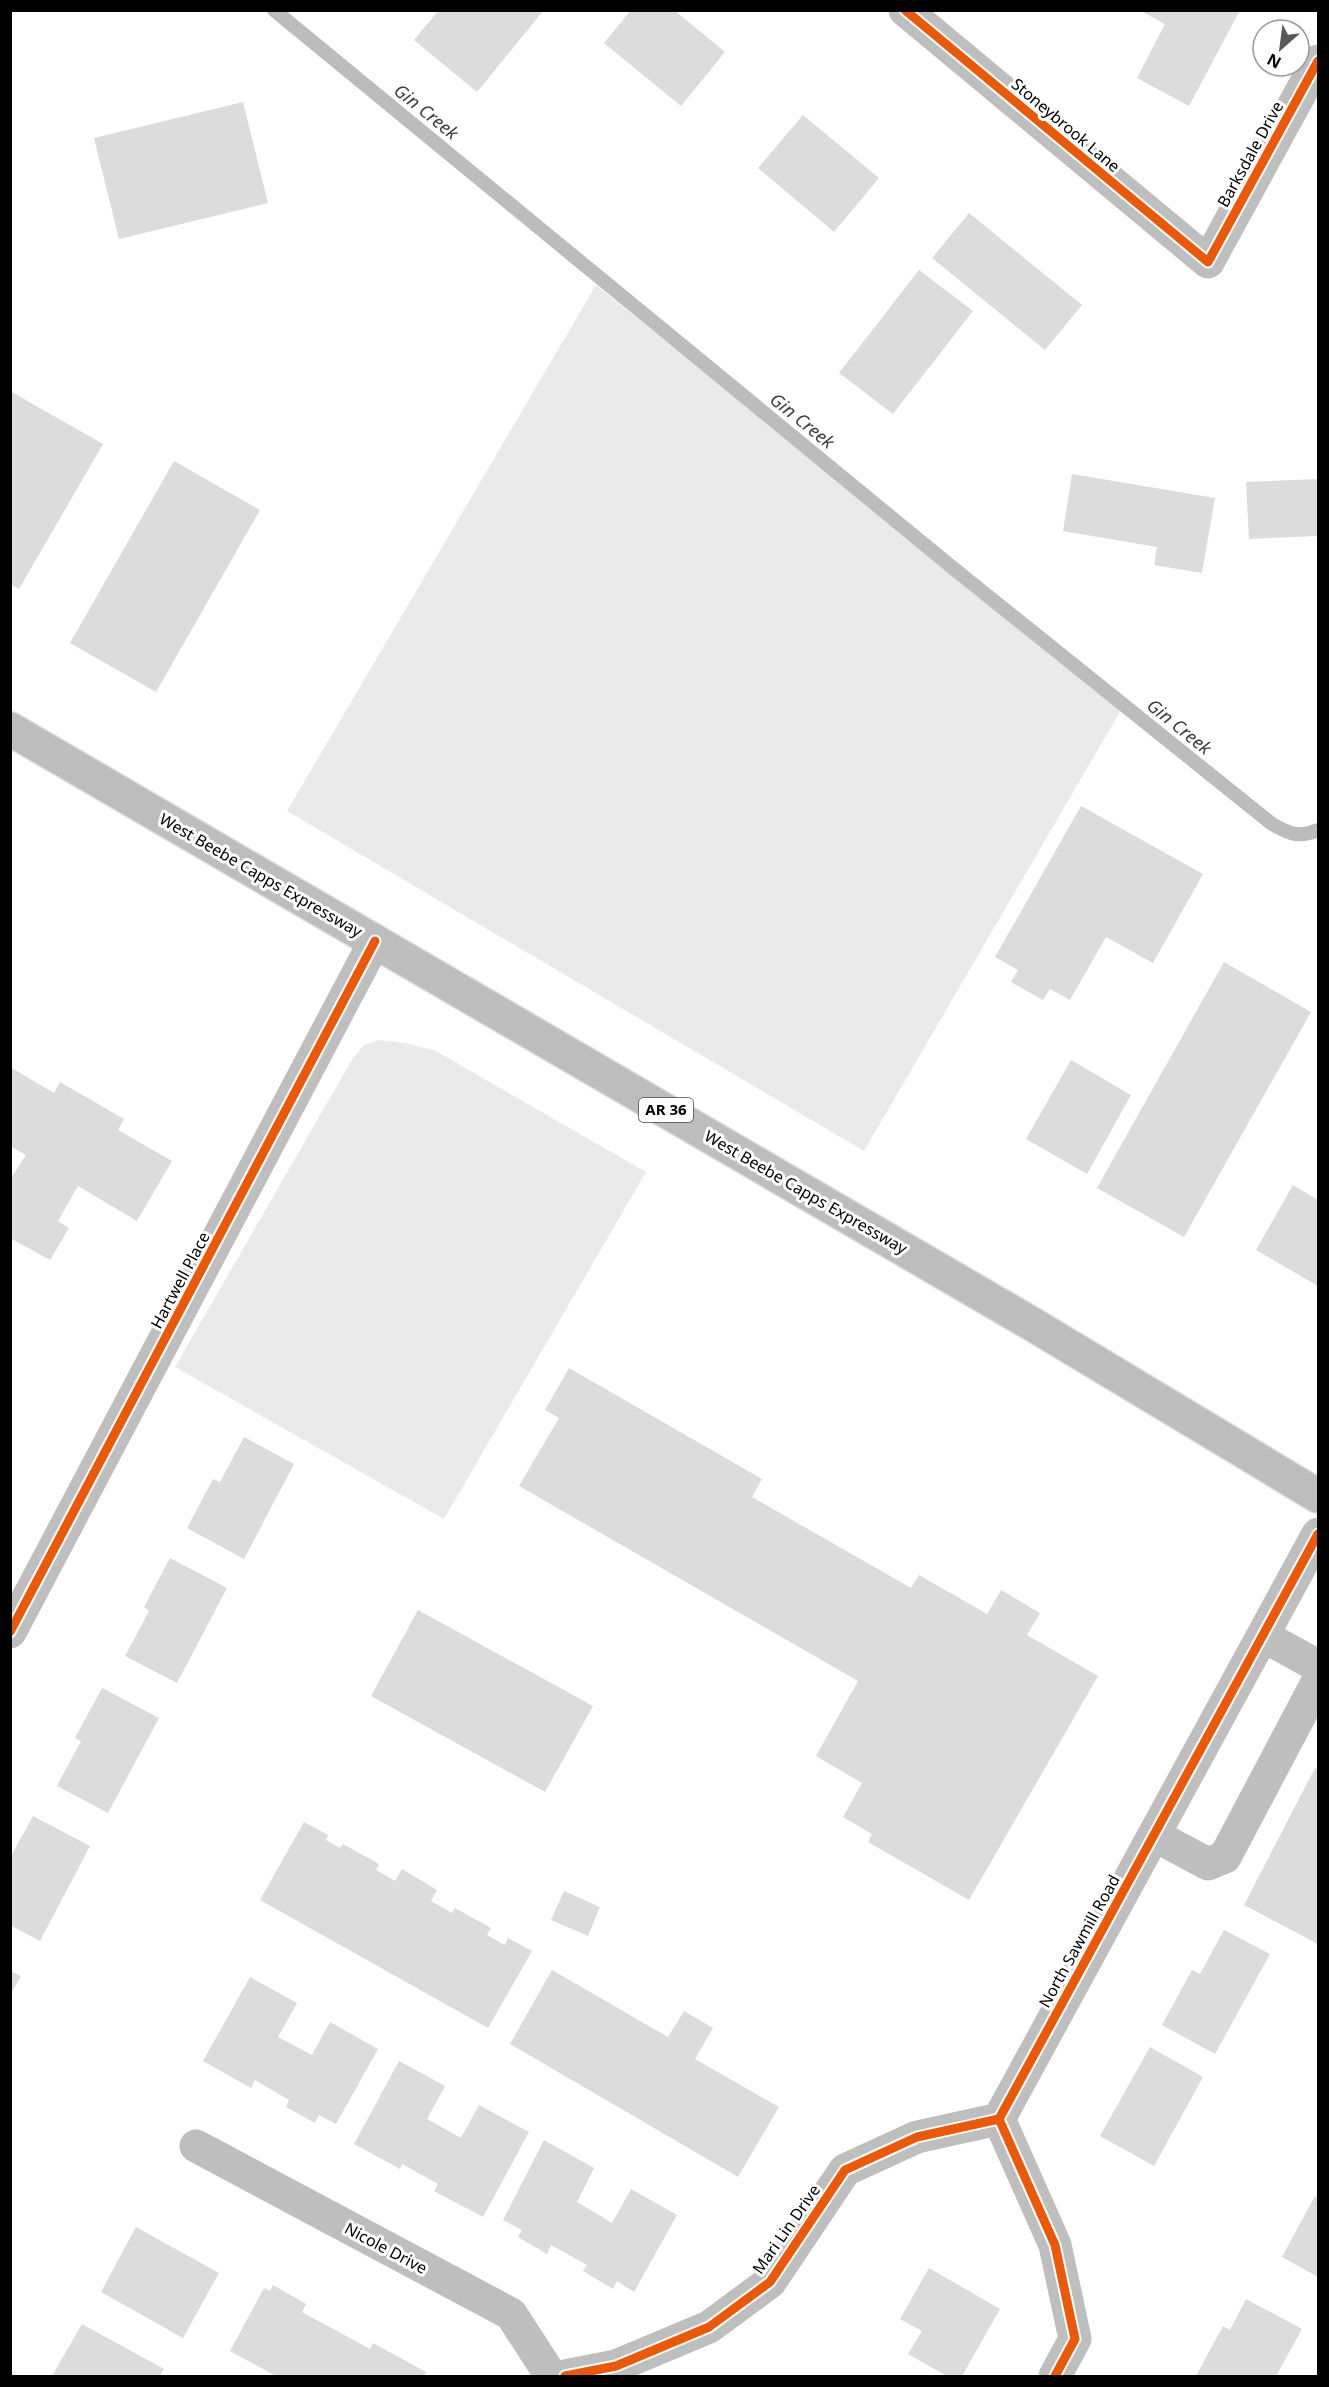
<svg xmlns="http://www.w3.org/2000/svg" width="1329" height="2387" viewBox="0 0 1329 2387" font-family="'Noto Sans',sans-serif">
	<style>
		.green { fill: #eaeaea }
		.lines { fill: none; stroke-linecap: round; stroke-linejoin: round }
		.stream { stroke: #bcbcbc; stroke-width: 14 }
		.building { fill: #dcdcdc }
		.major-casing { stroke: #dbdbdb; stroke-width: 36 }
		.minor { stroke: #bebebe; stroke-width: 33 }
		.major { stroke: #bdbdbd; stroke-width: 33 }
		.cycleway-casing { stroke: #fff; stroke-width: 13 }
		.cycleway { stroke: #e8590c; stroke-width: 9 }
		.labels { text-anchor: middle; stroke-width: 6; stroke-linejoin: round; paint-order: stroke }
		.shield { fill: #fff; stroke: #4c4c4c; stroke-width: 1.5 }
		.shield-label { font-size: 15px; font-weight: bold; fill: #000 }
		.street-label { font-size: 16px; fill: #000; stroke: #fff }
		.water-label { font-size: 18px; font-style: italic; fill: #404040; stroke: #fff }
	</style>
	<rect width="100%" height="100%" fill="#fff"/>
	<path class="green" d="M596,285L1121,710L864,1151L287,811Z
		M380,1040L405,1043L436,1051L646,1172L444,1519L175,1367L353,1058L364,1045Z"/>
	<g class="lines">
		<path class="stream" d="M274,10L953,568L1272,824C1290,834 1299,838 1318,830"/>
	</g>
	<path class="building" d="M439,10H544L477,92L414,40Z
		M631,10H674L725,52L681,106L604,43Z
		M1139,10H1240L1189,106L1137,78L1165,24Z
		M243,102L268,203L119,239L94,138Z
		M803,115L879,178L834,232L758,168Z
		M969,213L1082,305L1045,350L932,258Z
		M919,270L973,311L893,414L839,373Z
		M10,391L103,444L19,589L10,584Z
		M174,461L260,510L156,692L70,643Z
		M1072,474L1215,498L1202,573L1154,565L1157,547L1063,531Z
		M1318,479V536L1249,539L1246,482Z
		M1081,806L1203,874L1153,963L1106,937L1070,1000L1050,989L1043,1000L1011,982L1018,970L995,957Z
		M1224,962L1311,1012L1184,1237L1097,1188Z
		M1071,1060L1131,1095L1087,1174L1026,1139Z
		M10,1067L54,1093L60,1082L124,1119L118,1130L172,1161L137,1221L78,1186L58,1221L69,1228L50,1260L10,1238V1180L26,1155L10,1146Z
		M1293,1185L1318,1200V1286L1256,1250Z
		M569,1368L762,1479L752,1497L911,1588L919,1575L987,1614L1001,1590L1040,1613L1027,1635L1098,1676L969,1900L868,1842L872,1834L843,1817L862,1783L816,1756L858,1681L519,1486L559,1418L545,1410Z
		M244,1437L294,1464L244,1559L187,1528L213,1479L220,1482Z
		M170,1558L227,1588L177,1683L125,1656L149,1611L144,1607Z
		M418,1610L593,1706L545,1792L371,1696Z
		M102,1688L159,1718L108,1813L57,1786L81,1741L75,1738Z
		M1315,1768L1318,1769V1944L1244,1905Z
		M33,1816L90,1846L40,1941L10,1925V1872L12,1868L10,1867V1858Z
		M304,1822L328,1835L326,1840L340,1848L343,1844L379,1864L376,1870L395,1881L402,1869L437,1890L431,1901L452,1913L455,1908L491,1928L487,1935L505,1945L508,1938L532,1951L488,2028L260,1900Z
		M564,1891L600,1907L588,1936L551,1920Z
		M1224,1930L1270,1954L1215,2054L1162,2025L1192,1970L1200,1974Z
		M552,1970L668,2037L684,2011L713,2028L695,2059L779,2107L738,2177L510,2044Z
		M10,1971L21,1976L10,1995Z
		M250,1977L297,2003L278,2037L312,2055L330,2022L378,2049L336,2124L319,2115L315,2123L286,2107L289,2100L255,2080L251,2088L203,2061Z
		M1150,2047L1203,2077L1154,2166L1100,2136Z
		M399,2061L445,2086L427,2119L461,2138L479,2105L529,2132L483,2217L434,2191L438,2184L402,2164L400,2169L354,2144Z
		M544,2140L594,2168L577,2202L612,2223L631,2189L677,2215L634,2292L617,2281L613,2289L583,2271L587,2265L551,2245L547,2254L518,2237L522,2230L503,2220Z
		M1315,2196L1318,2198V2277L1282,2257Z
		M136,2227L219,2273L183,2338L101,2292Z
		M929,2268L1000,2309L962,2376H947L908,2354L922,2331L900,2319Z
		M273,2285L306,2304L302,2312L370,2349L373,2343L426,2372L424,2376H276L230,2351L264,2288L270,2291Z
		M1246,2299L1302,2329L1276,2376H1196L1223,2326L1230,2330Z
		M82,2324L164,2369L160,2376H52Z"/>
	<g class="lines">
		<defs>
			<path id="major" d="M10,729L1032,1324L1318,1496"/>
		</defs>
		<use href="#major" class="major-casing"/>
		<path class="minor" d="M905,10L1208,262L1318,61
			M10,1632L375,941
			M1263,1636L1318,1666
			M1154,1835L1208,1864L1225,1857L1318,1681
			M196,2146L511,2314L551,2376
			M565,2376L616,2366L709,2327L770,2282L845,2170L917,2137L999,2119
			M1055,2376L1075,2339L1055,2245L999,2119L1318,1534"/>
		<use href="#major" class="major"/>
		<defs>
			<path id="cycleway" d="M905,10L1208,262L1318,61
				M10,1632L375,941
				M565,2376L616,2366L709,2327L770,2282L845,2170L917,2137L999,2119
				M1055,2376L1075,2339L1055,2245L999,2119L1318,1534"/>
		</defs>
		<use href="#cycleway" class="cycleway-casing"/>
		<use href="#cycleway" class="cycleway"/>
	</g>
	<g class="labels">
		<rect class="shield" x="639" y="1098" width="54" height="24" rx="4.5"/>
		<g class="shield-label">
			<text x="666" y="1115">AR 36</text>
		</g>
		<g class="street-label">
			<text transform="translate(1066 125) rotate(40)" y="6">Stoneybrook Lane</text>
			<text transform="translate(1250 154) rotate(-61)" y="6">Barksdale Drive</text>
			<text transform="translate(261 875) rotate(30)" y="6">West Beebe Capps Expressway</text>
			<text transform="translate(806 1192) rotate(30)" y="6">West Beebe Capps Expressway</text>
			<text transform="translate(180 1280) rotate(-62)" y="6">Hartwell Place</text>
			<text transform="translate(1079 1941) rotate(-61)" y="6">North Sawmill Road</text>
			<text transform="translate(786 2229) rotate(-55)" y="6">Mari Lin Drive</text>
			<text transform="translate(386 2248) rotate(28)" y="6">Nicole Drive</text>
		</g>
		<g class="water-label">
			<text transform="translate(426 112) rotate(39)" y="6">Gin Creek</text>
			<text transform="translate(802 421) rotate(39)" y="6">Gin Creek</text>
			<text transform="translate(1179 727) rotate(39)" y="6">Gin Creek</text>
		</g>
	</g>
	<rect width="1329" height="2387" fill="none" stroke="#000000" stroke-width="24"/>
	<g transform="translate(1281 48) rotate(208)"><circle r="28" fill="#ffffff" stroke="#999999" stroke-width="1.5"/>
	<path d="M0-4.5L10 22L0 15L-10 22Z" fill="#595959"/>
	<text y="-9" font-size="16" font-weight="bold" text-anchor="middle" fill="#000000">N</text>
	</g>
</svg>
